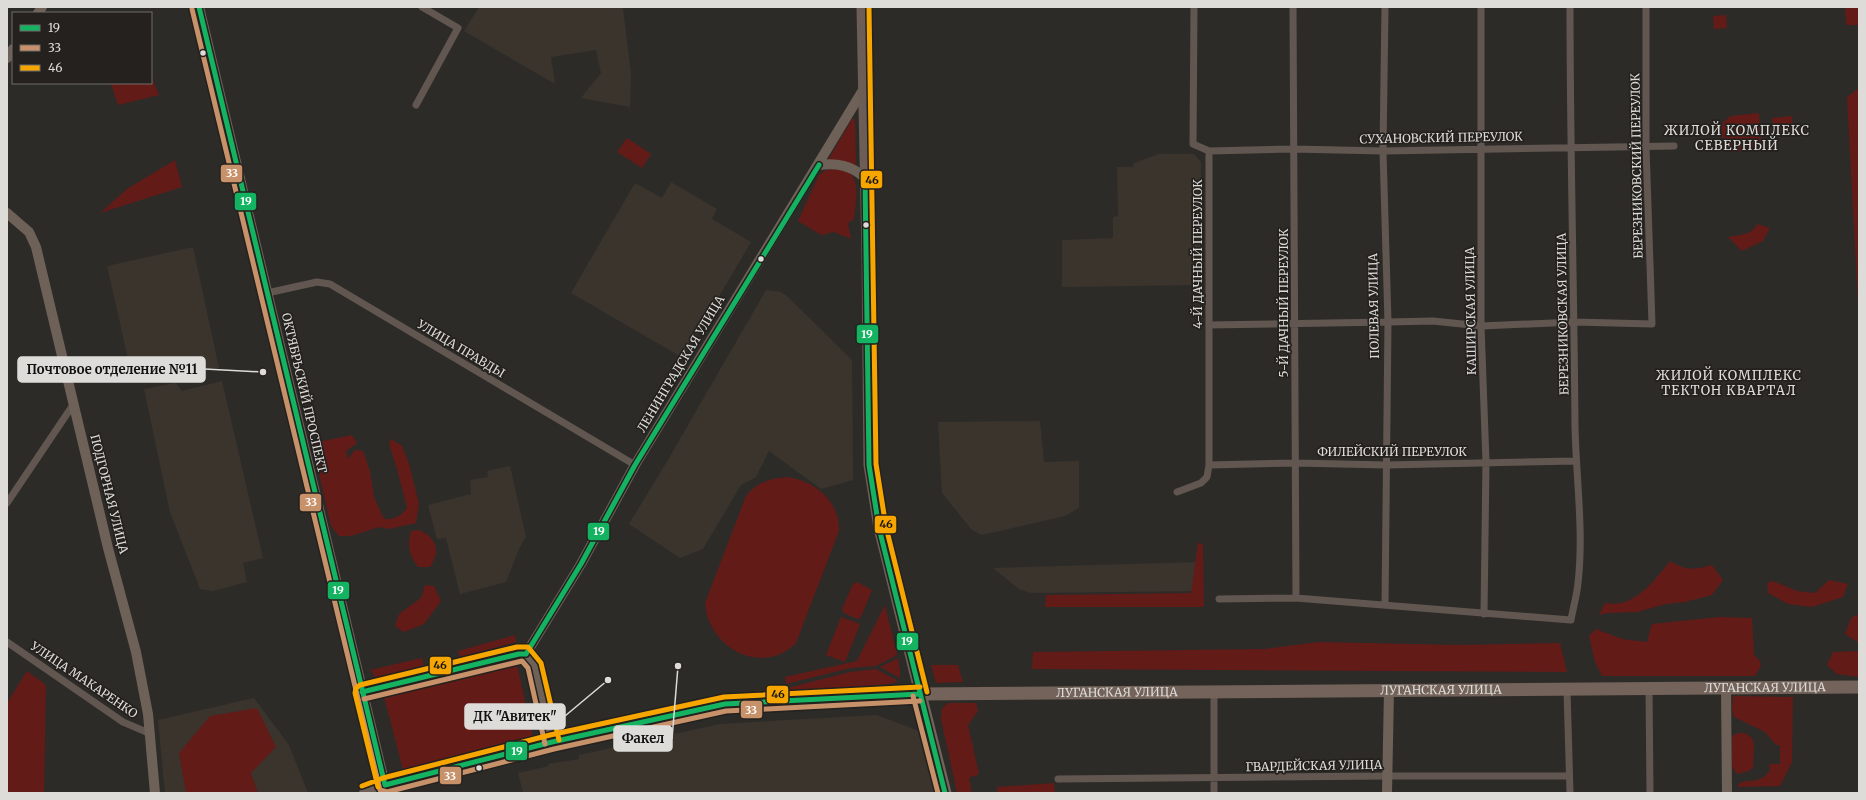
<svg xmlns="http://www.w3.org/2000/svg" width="1866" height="800" viewBox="0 0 1866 800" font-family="Merriweather,serif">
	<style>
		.built { fill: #3a342d }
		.green { fill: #631b18 }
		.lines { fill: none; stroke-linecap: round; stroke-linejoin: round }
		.street { stroke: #625750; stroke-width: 7 }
		.secondary { stroke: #6e6158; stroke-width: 10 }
		.primary { stroke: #6c5e56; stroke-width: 11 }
		.highway { stroke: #73635a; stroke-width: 13 }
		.bus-1-casing { stroke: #24211e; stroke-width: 8 }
		.bus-2-casing { stroke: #24211e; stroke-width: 8 }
		.bus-3-casing { stroke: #24211e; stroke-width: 8 }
		.bus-1 { stroke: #13b361; stroke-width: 5 }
		.bus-2 { stroke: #c7916a; stroke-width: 5 }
		.bus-3 { stroke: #f7a600; stroke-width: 5 }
		.bus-dot { fill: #dddcd9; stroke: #24211e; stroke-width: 1.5 }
		.labels { text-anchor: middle; stroke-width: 3.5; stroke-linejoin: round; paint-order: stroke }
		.street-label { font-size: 12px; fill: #dddcd9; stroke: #24211e }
		.neighbourhood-label { font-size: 13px; letter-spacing: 1px; fill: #dddcd9; stroke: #24211e }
		.leader { fill: none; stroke: #dddcd9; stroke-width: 1.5 }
		.callout-dot { fill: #dddcd9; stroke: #24211e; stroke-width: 1.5 }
		.callout { fill: #dddcd9; stroke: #dddcd9; stroke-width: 1.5 }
		.callout-label { font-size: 13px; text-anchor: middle; font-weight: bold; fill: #111 }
		.line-badge { stroke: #24211e; stroke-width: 1.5 }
		.badge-label { font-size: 11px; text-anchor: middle; font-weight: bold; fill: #fff }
		.pale-badge-label { font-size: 11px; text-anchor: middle; font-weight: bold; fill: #111 }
	</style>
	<rect width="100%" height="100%" fill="#2d2b28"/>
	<path class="built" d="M479,7L623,8L631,74L630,107L581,98L601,73L596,50L551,57L555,84L464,31Z
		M1159,154H1194L1201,162V285L1062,287V240L1113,238V217L1118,216L1117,167H1133L1134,163Z
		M671,182L717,209L712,219L751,242L683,358L571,293L635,183L662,198Z
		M193,247L219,368L184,369L133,381L107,266Z
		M766,290L781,292L788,297L852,360L853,480L821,489L769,451L756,477L741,485L703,549L680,558L629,524L669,458Z
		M222,381L263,558L243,563L247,582L213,591L200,589L170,512L144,389L176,383L182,391Z
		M1040,421L1044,462L1079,461V508L1065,516L982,535L972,530L942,493L938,422Z
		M510,466L526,537L519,549L506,582L460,594L446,538L437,539L428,505L471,494L470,480L488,477L487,471Z
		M1201,562V591L1031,593L1019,589L993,568Z
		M254,698L289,745L308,793H165L158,720Z
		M877,715L919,731L934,793H523L518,773L549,766L548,764L579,759V755L720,724Z"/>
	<path class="green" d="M1845,7H1859V25H1846Z
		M1726,15L1727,28L1714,29L1713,16Z
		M151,76L159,95L118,105L111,84L151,83Z
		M1859,88V322L1847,97Z
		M1759,113L1761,140H1764L1765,145L1754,146V150L1730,152L1729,142L1723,143L1721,124L1731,116Z
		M1792,116L1793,128L1773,130L1772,118Z
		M852,119H855L856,165L828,160Z
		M627,138L651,154L642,168L617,152Z
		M175,160L182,187L100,213L127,189Z
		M834,169C838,170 845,170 849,173C861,181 855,206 854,219L848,223L851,239L834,232L821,235L798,221L819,175L826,170Z
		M1757,224L1770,228L1763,241L1742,251L1728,237C1738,235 1753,235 1757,224Z
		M352,435L357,443L346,451L348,459L355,450L363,451L370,471L374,497L384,519C394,520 401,516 407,508L397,469L389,444L391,439L402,446L409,464L419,504L416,523L389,529L379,527L351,536H339L331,526L319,474L314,443Z
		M786,477C814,480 840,501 839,531L796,643C762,677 708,648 705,603L746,496C757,482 769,479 786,477Z
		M420,530C437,539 441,551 430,567H418C409,555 407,546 411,531Z
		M1198,542L1203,545L1204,607H1045L1046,595L1191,593Z
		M1670,561C1687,571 1693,570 1712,565L1723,580L1712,595L1685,602L1666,604L1637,612L1607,613L1599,615L1605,603C1634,609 1654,581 1670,561Z
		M1829,580L1848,584L1843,597L1812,607L1788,604L1768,593L1767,583L1773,581L1797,591L1815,593Z
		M857,582L872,590L861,617L857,619L844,613L842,609L853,584Z
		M425,585L434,586L441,601L424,624L404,632L395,626L399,614L421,598Z
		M885,605L897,655L876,666L851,668L786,684L785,677L857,661Z
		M1859,614V643L1845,634L1851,618Z
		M841,617L860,624L845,662L826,655Z
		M1719,617L1752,618L1754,655L1760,661L1761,666L1755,676H1602L1595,662L1589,636L1596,629L1622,639L1647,642L1652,624Z
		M515,635L516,642L460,657L458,651Z
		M1319,642L1457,645L1560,643L1567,672L1032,669L1033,652L1265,649Z
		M1859,651V677L1837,674L1827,665L1833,652Z
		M422,658L424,666L376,678L370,670Z
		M898,658L900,672V678L880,667Z
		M516,660L533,737L403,770L383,693Z
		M931,665H958L963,682L936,683Z
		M876,669L898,681L891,684L789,693L787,688L850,672Z
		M27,671L46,685L44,793H7V703Z
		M1733,696L1793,697L1792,762L1780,786L1737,787C1743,775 1759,788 1770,770L1769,764H1780V745H1776L1765,732L1734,717L1732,711Z
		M948,703H976L978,711L968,725L979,774L969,778L972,793H957L941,719L942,708Z
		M257,708L276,747L251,773L258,793H186L179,753L210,716Z
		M1738,733H1745L1752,738L1754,745L1753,767L1749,771L1737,774L1732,767V736Z
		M1054,783L1055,793H997V787Z"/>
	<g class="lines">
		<path class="street" d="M1293,7L1296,598
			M1481,7V326L1486,462L1484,614
			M416,105L458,28L422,7
			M1209,151L1293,149L1383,151L1674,146
			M267,293L317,282L330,284L635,465
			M1209,325L1388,322L1433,321L1481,326L1575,322L1652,324L1646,147V7
			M1209,465L1295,463L1387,465L1576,461
			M1177,492L1201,483L1207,477L1209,465V151L1193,144L1194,7
			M7,503L73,405
			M1219,599L1296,598L1571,620C1573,608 1577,595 1578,583C1584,531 1576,478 1575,426C1574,286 1570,147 1570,7
			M1385,605L1388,322L1383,151L1385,7
			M7,642L123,722L151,734
			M1649,688L1650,793
			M1567,690L1570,793
			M1214,692V793
			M1058,779L1387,776H1569"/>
		<path class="secondary" d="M199,7L385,785
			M38,13L42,7
			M7,58L13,49
			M819,165C837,163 851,165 865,178
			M7,213L29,232L36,247L108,548L136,652L148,714L155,793
			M526,654L581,564L635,465L863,90
			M1726,689L1727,793
			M362,692L519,654H526L534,665L552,742
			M364,793L385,785L552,742L698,709L725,704L782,700L920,694
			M1387,793L1389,690"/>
		<path class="primary" d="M862,7L867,255L869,465L879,528L920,694"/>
		<path class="highway" id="s1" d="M945,793L920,694L1859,687"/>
		<defs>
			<path id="bus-1" d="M199,7L385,785
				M865,178L869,465L879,528L945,793
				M526,654L581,564L635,465L819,165
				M362,692L519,654H526
				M385,785L552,742L725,704L920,694"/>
			<path id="bus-2" d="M192,9L380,790L387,792L554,749L726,711L920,701
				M913,696L938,793
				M364,699L522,661L528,668L545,744"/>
			<path id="bus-3" d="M869,7L876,464L886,527L927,692
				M362,786L383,778L550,735L724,697L920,687
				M378,787L355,693L356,688L360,685L517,647H528L541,663L559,740"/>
		</defs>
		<use href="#bus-1" class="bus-1-casing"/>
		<use href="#bus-2" class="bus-2-casing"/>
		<use href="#bus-3" class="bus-3-casing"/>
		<use href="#bus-1" class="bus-1"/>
		<use href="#bus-2" class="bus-2"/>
		<use href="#bus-3" class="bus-3"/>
	</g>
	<g class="bus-dot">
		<circle cx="203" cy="53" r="3.5"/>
		<circle cx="866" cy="225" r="3.5"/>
		<circle cx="761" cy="259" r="3.5"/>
		<circle cx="479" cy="768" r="3.5"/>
	</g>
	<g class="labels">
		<g class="street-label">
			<text transform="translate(1441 138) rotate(-1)" y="4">СУХАНОВСКИЙ ПЕРЕУЛОК</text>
			<text transform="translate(1637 166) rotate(-91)" y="4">БЕРЕЗНИКОВСКИЙ ПЕРЕУЛОК</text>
			<text transform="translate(1198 254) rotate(-90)" y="4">4-Й ДАЧНЫЙ ПЕРЕУЛОК</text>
			<text transform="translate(1284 303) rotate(-90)" y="4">5-Й ДАЧНЫЙ ПЕРЕУЛОК</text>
			<text transform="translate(1374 306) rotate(-91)" y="4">ПОЛЕВАЯ УЛИЦА</text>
			<text transform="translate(1471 311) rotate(-91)" y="4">КАШИРСКАЯ УЛИЦА</text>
			<text transform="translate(1563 314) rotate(-91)" y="4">БЕРЕЗНИКОВСКАЯ УЛИЦА</text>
			<text transform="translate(461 349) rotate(31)" y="4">УЛИЦА ПРАВДЫ</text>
			<text transform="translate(681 364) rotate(-59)" y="4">ЛЕНИНГРАДСКАЯ УЛИЦА</text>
			<text transform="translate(304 393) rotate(77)" y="4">ОКТЯБРЬСКИЙ ПРОСПЕКТ</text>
			<text x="1392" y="456">ФИЛЕЙСКИЙ ПЕРЕУЛОК</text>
			<text transform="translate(109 494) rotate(76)" y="4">ПОДГОРНАЯ УЛИЦА</text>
			<text transform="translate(84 680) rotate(34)" y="4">УЛИЦА МАКАРЕНКО</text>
			<text dy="4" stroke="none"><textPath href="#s1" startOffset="947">ЛУГАНСКАЯ УЛИЦА</textPath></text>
			<text dy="4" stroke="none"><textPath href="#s1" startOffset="623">ЛУГАНСКАЯ УЛИЦА</textPath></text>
			<text dy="4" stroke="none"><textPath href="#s1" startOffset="299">ЛУГАНСКАЯ УЛИЦА</textPath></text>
			<text transform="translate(1314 766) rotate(-1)" y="4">ГВАРДЕЙСКАЯ УЛИЦА</text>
		</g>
		<g class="neighbourhood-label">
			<text x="1737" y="135">ЖИЛОЙ КОМПЛЕКС<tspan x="1737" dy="15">СЕВЕРНЫЙ</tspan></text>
			<text x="1729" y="380">ЖИЛОЙ КОМПЛЕКС<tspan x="1729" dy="15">ТЕКТОН КВАРТАЛ</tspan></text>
		</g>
	</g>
	<path class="leader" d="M263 372L205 369M608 680L565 716M678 666L672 739"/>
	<g class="callout-dot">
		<circle cx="263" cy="372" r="4"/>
		<circle cx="608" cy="680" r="4"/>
		<circle cx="678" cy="666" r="4"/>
	</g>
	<g class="callout">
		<rect x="18" y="357" width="187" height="25" rx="4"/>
		<rect x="465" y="704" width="100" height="25" rx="4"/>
		<rect x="614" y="726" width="58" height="25" rx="4"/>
	</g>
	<g class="callout-label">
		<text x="112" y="374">Почтовое отделение №11</text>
		<text x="515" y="721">ДК "Авитек"</text>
		<text x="643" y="743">Факел</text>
	</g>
	<g class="line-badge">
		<rect x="220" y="164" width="23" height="19" rx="4" fill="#c7916a"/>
		<rect x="860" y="170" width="23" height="19" rx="4" fill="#f7a600"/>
		<rect x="234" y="192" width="23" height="19" rx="4" fill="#13b361"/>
		<rect x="856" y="324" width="23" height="20" rx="4" fill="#13b361"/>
		<rect x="299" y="493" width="23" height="19" rx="4" fill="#c7916a"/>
		<rect x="874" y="515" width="23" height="19" rx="4" fill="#f7a600"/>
		<rect x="587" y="522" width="23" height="19" rx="4" fill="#13b361"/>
		<rect x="327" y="581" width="23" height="19" rx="4" fill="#13b361"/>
		<rect x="896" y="632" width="23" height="19" rx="4" fill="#13b361"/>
		<rect x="429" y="656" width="23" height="19" rx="4" fill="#f7a600"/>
		<rect x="766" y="685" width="23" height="19" rx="4" fill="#f7a600"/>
		<rect x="740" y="700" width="23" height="19" rx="4" fill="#c7916a"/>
		<rect x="505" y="741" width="23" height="20" rx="4" fill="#13b361"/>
		<rect x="439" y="766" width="23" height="19" rx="4" fill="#c7916a"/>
	</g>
	<g class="badge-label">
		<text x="232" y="177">33</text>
		<text x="246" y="205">19</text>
		<text x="867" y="338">19</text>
		<text x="311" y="506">33</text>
		<text x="599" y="535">19</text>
		<text x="338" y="594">19</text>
		<text x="907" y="645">19</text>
		<text x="751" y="714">33</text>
		<text x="517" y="755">19</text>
		<text x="450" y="780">33</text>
	</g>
	<g class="pale-badge-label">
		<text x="872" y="184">46</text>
		<text x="886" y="528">46</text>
		<text x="440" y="669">46</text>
		<text x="778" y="698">46</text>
	</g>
	<rect width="1866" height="800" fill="none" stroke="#dddcd9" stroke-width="16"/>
	<rect x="12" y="12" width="140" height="72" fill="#24211e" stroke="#6e6c69"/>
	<rect x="20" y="25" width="20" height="6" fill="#13b361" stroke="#6e6c69"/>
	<text x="48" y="32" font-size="12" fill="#dddcd9">19</text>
	<rect x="20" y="45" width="20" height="6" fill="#c7916a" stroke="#6e6c69"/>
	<text x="48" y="52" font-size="12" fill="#dddcd9">33</text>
	<rect x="20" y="65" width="20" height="6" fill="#f7a600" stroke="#6e6c69"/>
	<text x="48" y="72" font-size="12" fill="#dddcd9">46</text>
</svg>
